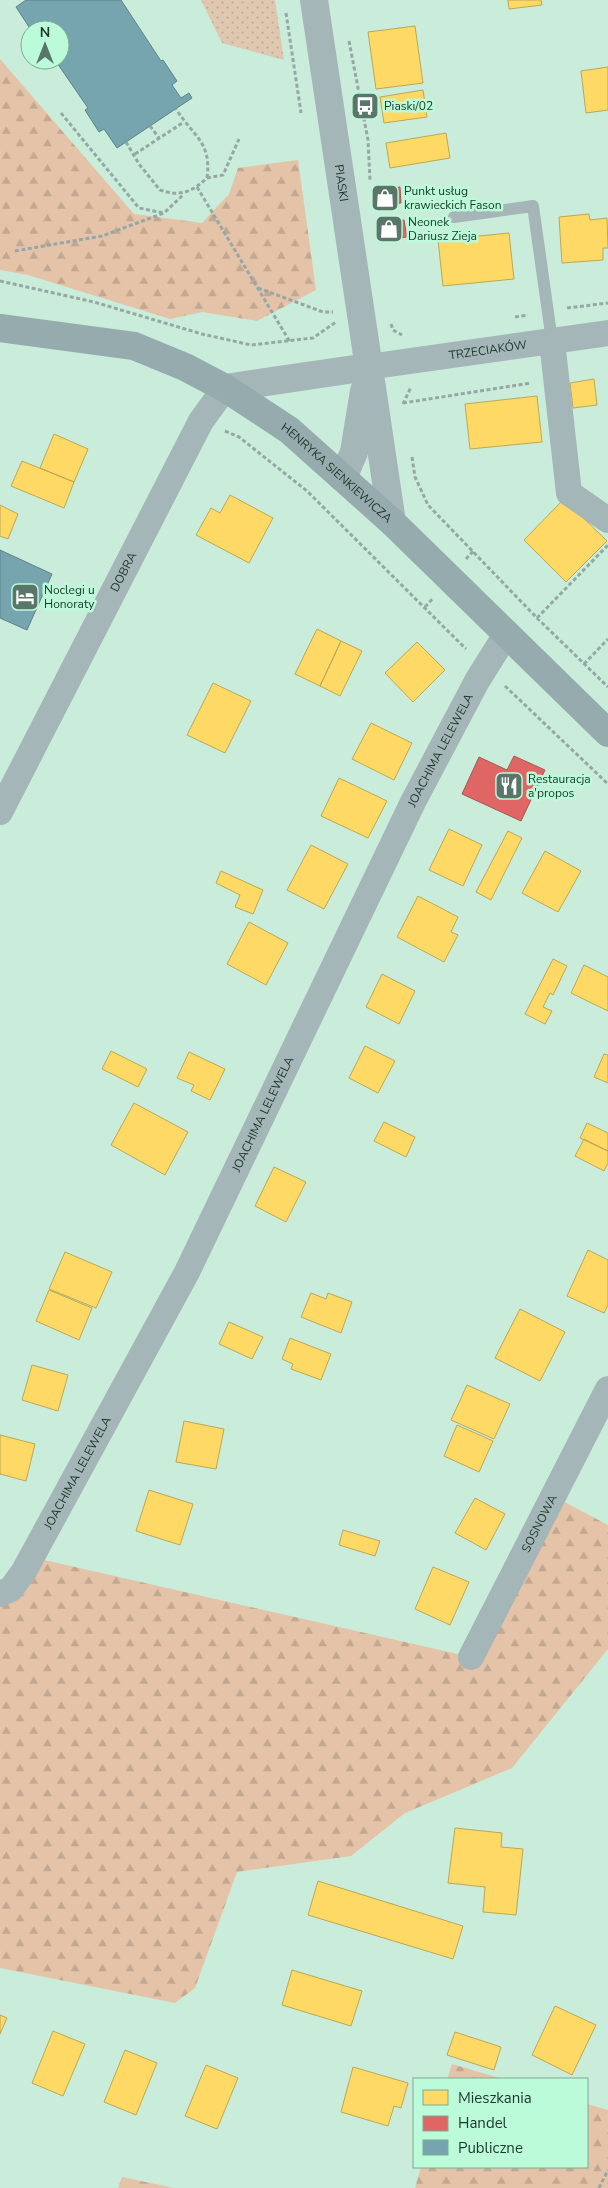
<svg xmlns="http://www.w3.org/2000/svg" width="608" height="2188" viewBox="0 0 608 2188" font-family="'Nunito Sans',sans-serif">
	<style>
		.grass { fill: url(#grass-dots) }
		.forest { fill: url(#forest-firs) }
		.homes { fill: #ffd966; stroke: #bba854 }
		.shops { fill: #e06666; stroke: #a55854 }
		.public { fill: #76a5af; stroke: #5b8487 }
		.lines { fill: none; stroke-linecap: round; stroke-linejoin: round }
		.path { stroke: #95a8a5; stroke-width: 3; stroke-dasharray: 4 2.5; stroke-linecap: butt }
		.service { stroke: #a5b6b8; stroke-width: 12 }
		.minor { stroke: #a5b6b8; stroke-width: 26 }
		.tertiary { stroke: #a5b6b8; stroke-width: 28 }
		.secondary { stroke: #96abae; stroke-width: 28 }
		.labels { text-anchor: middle; stroke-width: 5; stroke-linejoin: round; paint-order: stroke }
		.poi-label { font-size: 12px; fill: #1c362a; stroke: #bbfbda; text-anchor: start }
		.street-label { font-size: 12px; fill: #1c362a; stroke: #bbfbda }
	</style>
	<defs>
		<pattern id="grass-dots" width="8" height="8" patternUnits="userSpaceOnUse" patternTransform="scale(1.25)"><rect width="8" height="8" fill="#dfc7b0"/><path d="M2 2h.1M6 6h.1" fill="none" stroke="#bfac98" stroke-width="1.8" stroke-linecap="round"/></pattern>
		<pattern id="forest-firs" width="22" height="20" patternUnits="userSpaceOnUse" patternTransform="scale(1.25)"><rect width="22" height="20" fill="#e4c3a8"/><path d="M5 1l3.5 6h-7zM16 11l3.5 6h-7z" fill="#c3a891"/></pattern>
	</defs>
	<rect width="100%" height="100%" fill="#caecdb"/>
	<path class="grass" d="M201,0H275L284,60L222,43Z"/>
	<path class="forest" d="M0,59L134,214L202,223L229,194L238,168L298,160L316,290L257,321L202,312L170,319L28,275L0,270Z
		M553,1496L608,1525V1649L512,1768L405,1813L351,1856L237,1872L195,1988L175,2003L0,1968V1594L31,1557L471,1657Z
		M452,2064L503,2079H447Z
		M587,2104L608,2110V2188H415L421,2167H587Z
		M122,2177L174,2188H118Z"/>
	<path class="homes" d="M508,0H541L542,5L509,9Z
		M415,26L423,83L376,89L368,32Z
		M608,67V110L586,113L581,71Z
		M423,90L427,117L384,123L380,97Z
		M446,133L450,158L390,168L386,143Z
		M589,214L590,220L607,218L608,248H603V260L562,263L559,217Z
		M509,233L514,279L443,286L438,240Z
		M594,379L597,405L573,408L570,383Z
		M537,396L542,442L470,449L465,404Z
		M54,434L88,449L74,482L40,468Z
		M22,461L74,482L64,508L11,486Z
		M230,495L273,518L249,563L196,535L211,508L220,513Z
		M564,499L607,541L566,582L524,540Z
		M0,505L18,514L8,539L0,536Z
		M317,629L341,641L320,686L295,674Z
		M341,641L362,651L340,696L320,686Z
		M417,642L445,670L413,702L385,673Z
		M213,683L251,701L225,753L187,735Z
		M371,723L412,743L394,780L352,759Z
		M339,778L387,801L368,838L321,816Z
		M449,829L482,845L463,886L429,870Z
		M508,831L522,838L491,900L476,892Z
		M311,845L348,864L324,909L287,890Z
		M545,851L581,871L558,912L522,893Z
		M221,871L263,890L253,914L235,907L240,895L216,883Z
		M418,896L458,917L451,932L458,935L444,962L397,937Z
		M249,922L288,943L266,985L227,964Z
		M553,959L567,966L553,995L550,993L543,1007L552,1011L545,1024L525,1014Z
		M584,965L608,977V1011L571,993Z
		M382,974L415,991L399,1024L366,1007Z
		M365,1046L395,1061L378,1093L349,1078Z
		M111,1051L147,1069L138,1087L102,1069Z
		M189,1052L225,1069L210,1100L191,1091L194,1085L177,1078Z
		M604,1054L608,1055V1083L594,1077Z
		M134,1103L188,1132L165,1175L111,1145Z
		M384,1122L415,1137L406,1157L374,1141Z
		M587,1123L608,1133V1151L580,1138Z
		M584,1139L608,1151V1163L604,1171L575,1156Z
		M274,1167L306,1182L286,1222L255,1206Z
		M588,1250L608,1260V1305L604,1313L567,1296Z
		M65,1252L112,1272L96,1308L49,1289Z
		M49,1290L92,1308L79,1340L36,1321Z
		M311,1293L326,1299L328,1293L352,1302L341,1333L301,1317Z
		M520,1309L565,1332L540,1381L495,1358Z
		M229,1322L263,1337L252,1359L219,1344Z
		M290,1338L331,1354L321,1380L291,1369L293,1364L282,1359Z
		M32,1365L68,1375L58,1411L22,1400Z
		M467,1385L510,1404L494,1439L451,1420Z
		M184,1421L224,1429L216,1469L176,1462Z
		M457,1425L493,1441L479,1472L444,1456Z
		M0,1435L35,1444L26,1481L0,1474Z
		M149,1490L193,1504L180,1545L136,1531Z
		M475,1498L505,1514L486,1550L455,1533Z
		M343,1530L380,1541L375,1556L339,1545Z
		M433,1567L469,1582L450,1625L415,1609Z
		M455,1828L502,1833L501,1847L523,1849L516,1915L483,1912L485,1887L448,1883Z
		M318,1881L463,1926L453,1959L308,1915Z
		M292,1970L362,1991L351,2026L282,2005Z
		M555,2006L596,2025L572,2075L532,2055Z
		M0,2015L7,2018L0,2034Z
		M53,2031L85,2044L63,2096L32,2083Z
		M455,2032L501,2047L494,2070L447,2055Z
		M125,2050L157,2063L136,2115L104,2102Z
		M206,2065L238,2078L217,2129L185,2116Z
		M353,2067L408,2083L401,2108L394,2106L388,2126L341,2112Z"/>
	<path class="shops" d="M400,187L401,203L380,206L378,190Z
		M404,220L407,237L382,240L380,223Z
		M514,756L545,770L521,821L462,794L479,757L507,770Z"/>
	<path class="public" d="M26,0H121L161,61L163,60L177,81L172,85L181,98L189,93L192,98L117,148L104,129L99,132L85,110L88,108L55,60H60V30H31L16,7Z
		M0,550L52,574L27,630L0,618Z"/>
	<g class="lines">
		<path class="path" d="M286,13L301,113
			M349,41L368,140L370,180
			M61,113L139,208L164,213
			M150,126L159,138
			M126,142L139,164L160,190C180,197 192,192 207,178C212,142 193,136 176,109
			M135,154L184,122
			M207,178L223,175L239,139
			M197,187L290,342
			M15,251L102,236L164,213L184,194
			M0,281L94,302L202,334L251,345L313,338L336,322
			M258,288L323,312H333
			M567,308L608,303
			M515,317L528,315
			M391,324L393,330L402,335
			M403,403L531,383
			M403,404L411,387
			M225,431L239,437L307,491L466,649
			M412,457L415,477L428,505L537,618L608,687
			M466,559L474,550
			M425,607L433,598
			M537,618L608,545
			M584,664L608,639
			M505,686L608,784
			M599,2188L608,2170"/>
		<path class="service" d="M454,217L533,206L552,341"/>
		<g class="minor">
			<path d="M552,341L569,493L608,520"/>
			<path id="s1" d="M368,367L608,333"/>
			<path id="s2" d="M0,812L201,421L225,388"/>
			<path id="s3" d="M0,1594L11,1589L24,1571L187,1272L413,802L477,681L507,633"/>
			<path id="s4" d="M471,1657L608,1389"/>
		</g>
		<g class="tertiary">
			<path id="s5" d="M314,0L392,522"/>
			<path d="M225,388L368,367"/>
			<path d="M343,478L354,452L364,391"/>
		</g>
		<path class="secondary" id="s6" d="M0,328L134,346L185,367L225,388L289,430L392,522L608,733"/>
	</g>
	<defs>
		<symbol id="bus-square" viewBox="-11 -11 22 22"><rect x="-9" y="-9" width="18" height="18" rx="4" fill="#597668" stroke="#bbfbda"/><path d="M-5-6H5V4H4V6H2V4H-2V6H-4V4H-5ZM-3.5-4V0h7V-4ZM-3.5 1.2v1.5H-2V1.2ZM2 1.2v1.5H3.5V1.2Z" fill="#fff"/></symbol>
		<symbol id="shop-square" viewBox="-11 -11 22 22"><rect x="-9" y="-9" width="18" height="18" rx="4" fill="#597668" stroke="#bbfbda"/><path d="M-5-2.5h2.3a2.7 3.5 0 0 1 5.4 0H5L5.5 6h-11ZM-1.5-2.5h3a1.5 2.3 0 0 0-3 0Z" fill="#fff"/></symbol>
		<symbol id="hotel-square" viewBox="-11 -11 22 22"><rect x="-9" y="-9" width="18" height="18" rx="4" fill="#597668" stroke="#bbfbda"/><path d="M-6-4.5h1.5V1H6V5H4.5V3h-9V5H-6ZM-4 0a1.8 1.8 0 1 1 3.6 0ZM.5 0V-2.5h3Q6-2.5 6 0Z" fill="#fff"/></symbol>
		<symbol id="restaurant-square" viewBox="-11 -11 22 22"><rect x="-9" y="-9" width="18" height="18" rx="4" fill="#597668" stroke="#bbfbda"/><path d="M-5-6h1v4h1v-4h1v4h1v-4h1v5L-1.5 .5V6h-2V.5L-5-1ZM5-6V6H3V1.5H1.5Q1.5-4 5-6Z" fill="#fff"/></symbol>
	</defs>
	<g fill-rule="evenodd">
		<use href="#bus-square" x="349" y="90" width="32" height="32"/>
		<use href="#shop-square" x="369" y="182" width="32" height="32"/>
		<use href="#shop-square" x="373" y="213" width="32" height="32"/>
		<use href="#hotel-square" x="9" y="581" width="32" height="32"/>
		<use href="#restaurant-square" x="493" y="770" width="32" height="32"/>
	</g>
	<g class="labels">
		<g class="poi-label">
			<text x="384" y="110">Piaski/02</text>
			<text x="404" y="195">Punkt usług<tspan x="404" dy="14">krawieckich Fason</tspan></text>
			<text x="408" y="226">Neonek<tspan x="408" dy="14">Dariusz Zieja</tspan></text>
			<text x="44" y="594">Noclegi u<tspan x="44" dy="14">Honoraty</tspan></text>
			<text x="528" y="783">Restauracja<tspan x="528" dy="14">a'propos</tspan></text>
		</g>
		<g class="street-label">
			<text dy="4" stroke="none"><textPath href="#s5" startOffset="185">PIASKI</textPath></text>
			<text dy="4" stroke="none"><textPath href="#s1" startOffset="121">TRZECIAKÓW</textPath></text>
			<text dy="4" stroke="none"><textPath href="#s6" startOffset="376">HENRYKA SIENKIEWICZA</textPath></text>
			<text dy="4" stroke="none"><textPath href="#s2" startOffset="270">DOBRA</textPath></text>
			<text dy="4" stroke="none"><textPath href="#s3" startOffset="955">JOACHIMA LELEWELA</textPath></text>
			<text dy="4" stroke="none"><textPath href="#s3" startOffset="550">JOACHIMA LELEWELA</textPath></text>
			<text dy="4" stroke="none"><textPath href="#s3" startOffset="146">JOACHIMA LELEWELA</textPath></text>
			<text dy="4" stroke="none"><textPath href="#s4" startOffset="150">SOSNOWA</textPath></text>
		</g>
	</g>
	<rect x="413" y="2078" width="175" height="90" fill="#bbfbda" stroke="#7bac94"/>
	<rect x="423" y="2090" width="25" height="15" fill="#ffd966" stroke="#7bac94"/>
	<text x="458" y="2103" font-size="15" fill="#1c362a">Mieszkania</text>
	<rect x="423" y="2116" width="25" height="15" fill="#e06666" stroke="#7bac94"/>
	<text x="458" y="2128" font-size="15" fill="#1c362a">Handel</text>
	<rect x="423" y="2140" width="25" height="15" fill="#76a5af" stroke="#7bac94"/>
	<text x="458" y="2153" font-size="15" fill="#1c362a">Publiczne</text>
	<g transform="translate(45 45)"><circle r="24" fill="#bbfbda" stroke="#7bac94"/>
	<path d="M0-4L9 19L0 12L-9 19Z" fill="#597668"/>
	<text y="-8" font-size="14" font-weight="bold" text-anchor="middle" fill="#1c362a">N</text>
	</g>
</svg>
